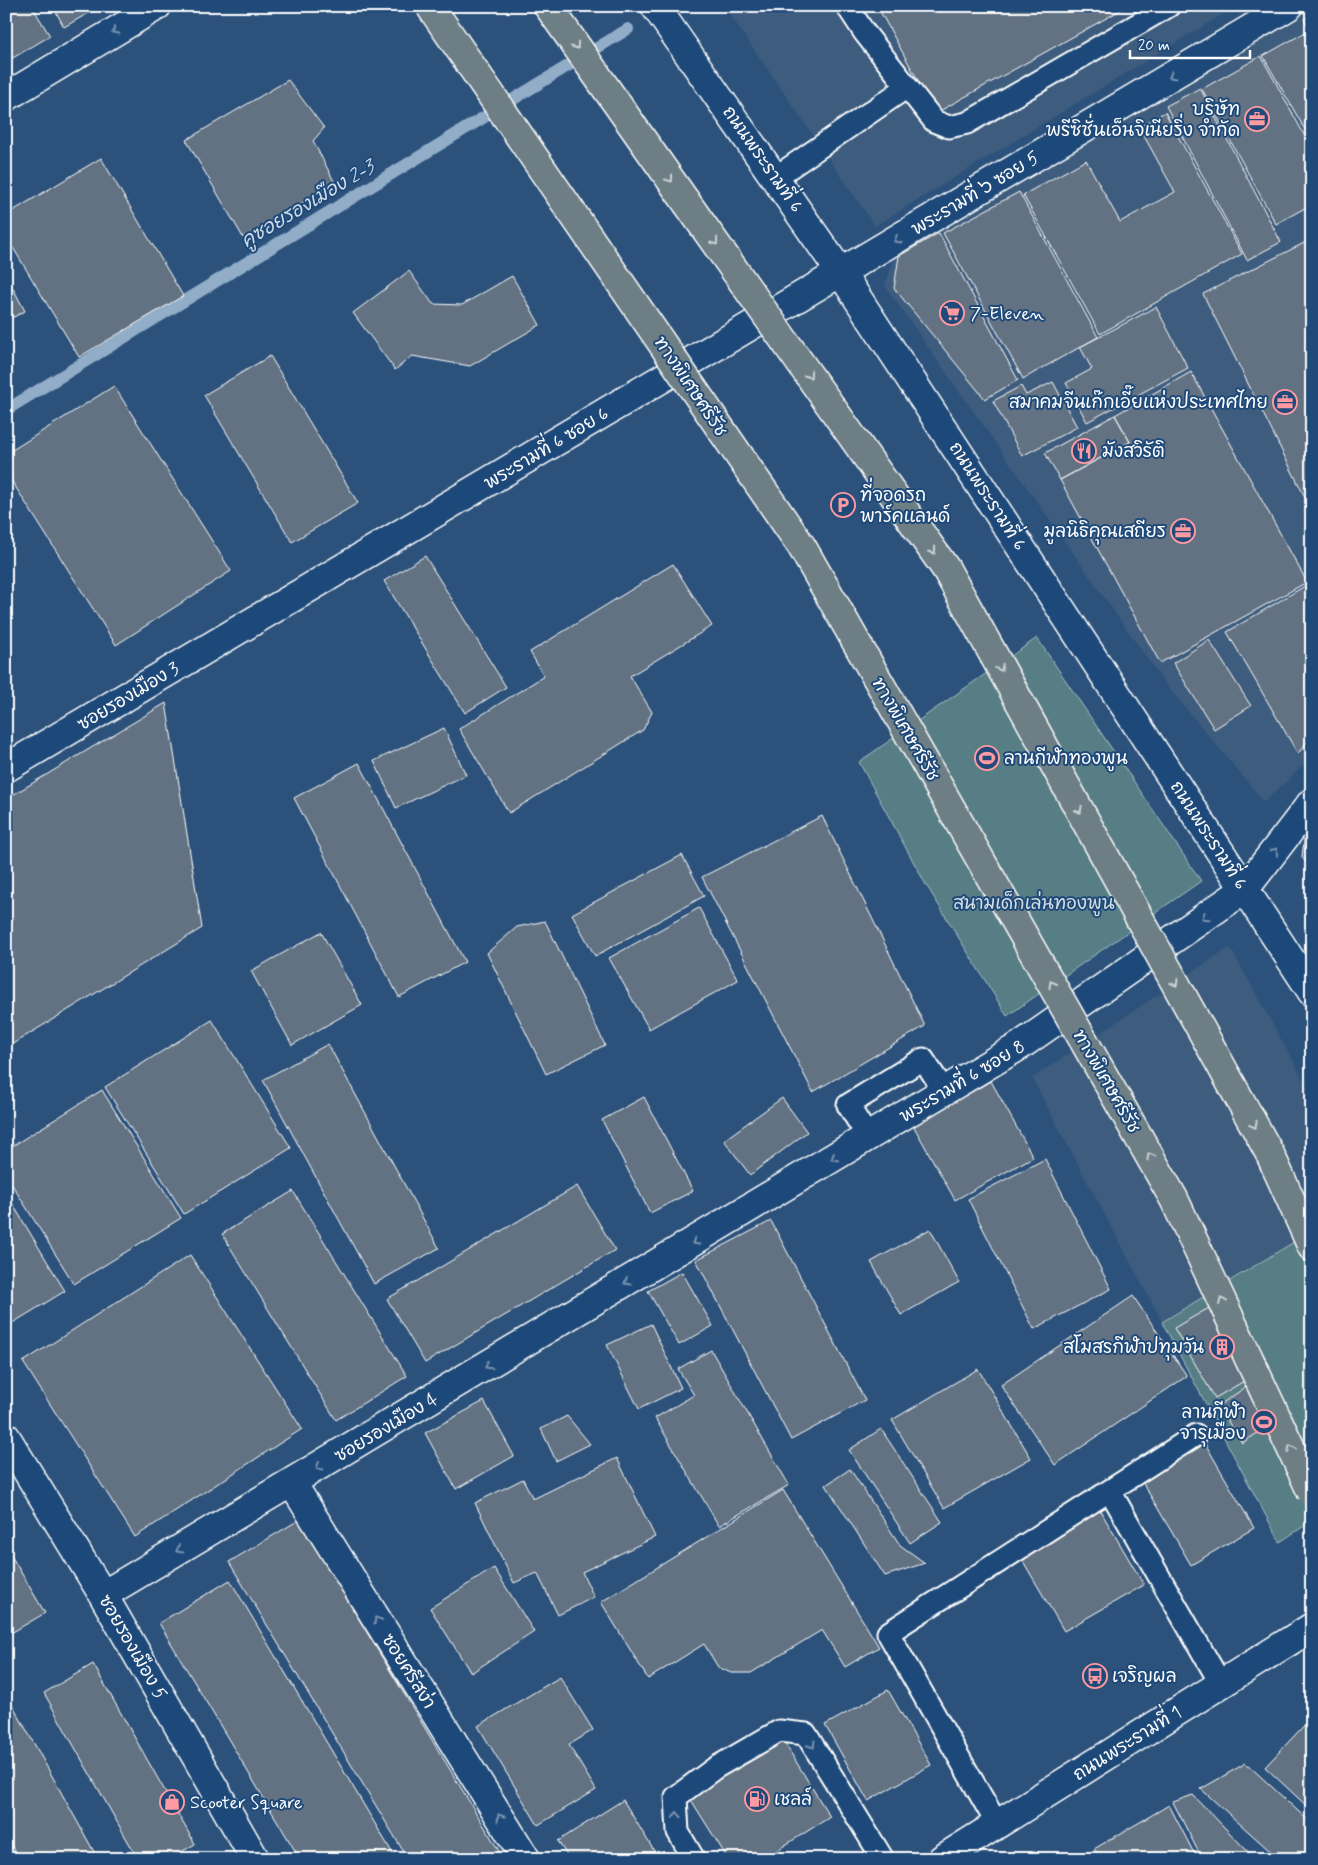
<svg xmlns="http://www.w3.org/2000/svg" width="1318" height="1865" viewBox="0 0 1318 1865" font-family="Mynerve,'Playpen Sans Thai',sans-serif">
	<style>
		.built { fill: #3c5c7e }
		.green { fill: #567e84; stroke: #aabec2 }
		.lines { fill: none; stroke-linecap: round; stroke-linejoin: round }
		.stream { stroke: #91adc8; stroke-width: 12 }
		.building { fill: #627282; stroke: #fff }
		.service-casing { stroke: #fff; stroke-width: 25 }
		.minor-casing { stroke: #fff; stroke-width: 31 }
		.secondary-casing { stroke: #fff; stroke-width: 31 }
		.motorway-casing { stroke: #fff; stroke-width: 31 }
		.service { stroke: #1f4a7a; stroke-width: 21 }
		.minor { stroke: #1f4a7a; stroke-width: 28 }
		.secondary { stroke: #1f4a7a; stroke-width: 28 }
		.motorway { stroke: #6d7e84; stroke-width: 28 }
		.motorway-bridge-casing { stroke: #fff; stroke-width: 31; stroke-linecap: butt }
		.motorway-bridge { stroke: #6d7e84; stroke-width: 28 }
		.oneway { stroke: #7992af }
		.oneway2 { stroke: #ccd2d4 }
		.labels { text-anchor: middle; stroke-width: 4; stroke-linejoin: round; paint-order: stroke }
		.poi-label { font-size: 18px; fill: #fff; stroke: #1f4a7a; text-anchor: start }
		.street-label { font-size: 18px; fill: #fff; stroke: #1f4a7a }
		.park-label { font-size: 18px; fill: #d5dfe0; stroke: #1f4a7a }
		.water-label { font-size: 19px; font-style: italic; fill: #d1dde8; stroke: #1f4a7a }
	</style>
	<rect width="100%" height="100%" fill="#2c527c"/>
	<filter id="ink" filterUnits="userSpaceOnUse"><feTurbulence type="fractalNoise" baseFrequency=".02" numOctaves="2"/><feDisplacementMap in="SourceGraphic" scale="10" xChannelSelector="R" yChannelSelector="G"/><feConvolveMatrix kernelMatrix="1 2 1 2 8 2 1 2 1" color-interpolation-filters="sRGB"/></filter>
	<g filter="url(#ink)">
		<path class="built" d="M724,6H1236L875,226Z
			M1312,7V754L1305,764L1264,802L1166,685L885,286L897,249Z
			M1230,947L1312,1095V1231L1162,1322L1032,1078Z"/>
		<path class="green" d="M1037,638L1201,881L1007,1016L925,883L859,762Z
			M1312,1231V1521L1280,1542L1162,1322Z"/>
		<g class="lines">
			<path class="stream" d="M6,410L628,29"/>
		</g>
		<path class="building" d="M6,6H32L50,36L6,62Z
			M53,6H101L64,27Z
			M877,6H1128L936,113Z
			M1312,14V33L1304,19Z
			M1304,33L1312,48V142L1263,56Z
			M1261,56L1312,149V204L1276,224L1202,89Z
			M288,80L324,128L313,141L335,183L244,239L186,140Z
			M1200,88L1281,242L1247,260L1166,106Z
			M1165,112L1242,254L1100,334L1023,195L1086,160L1120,222L1175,192L1139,127Z
			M101,158L183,296L79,357L6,236V215Z
			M1019,192L1098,337L1023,379L943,233Z
			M939,233L1018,380L985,399L894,288L899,256Z
			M1312,239V511L1203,294Z
			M409,271L433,304L462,305L512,276L540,325L470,366L412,356L395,370L353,313Z
			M6,275L25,311L6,321Z
			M1156,307L1188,368L1087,422L1066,383L1092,369L1080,347Z
			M270,356L358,503L292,542L204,395Z
			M1191,372L1307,582L1160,663L1060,480L1130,442L1115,415Z
			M1053,382L1077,427L1022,456L993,401L1021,386L1026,395Z
			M114,386L231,571L116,645L6,472V454Z
			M1115,415L1130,442L1060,480L1045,453Z
			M425,556L506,687L465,713L384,581Z
			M673,564L712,626L630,676L652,712L643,730L509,813L459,729L544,676L530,652Z
			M1310,583L1312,586V734L1298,754L1227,632Z
			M1209,640L1251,706L1214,729L1173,663Z
			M166,703L202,928L6,1048V799Z
			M444,728L466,775L396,808L374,761Z
			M359,763L465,962L399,997L294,798Z
			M822,816L925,1026L813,1092L702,877Z
			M1312,827V871L1302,857L1305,833Z
			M682,855L704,896L595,956L572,914Z
			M699,908L738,980L649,1029L609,958Z
			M545,921L605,1045L546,1074L487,953L517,927Z
			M321,932L362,1005L292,1045L251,971Z
			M212,1020L291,1148L184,1214L105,1087Z
			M328,1044L439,1248L374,1284L263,1080Z
			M991,1081L1033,1157L955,1200L913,1125Z
			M102,1090L181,1218L74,1284L6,1175V1150Z
			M644,1097L693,1191L650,1213L602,1120Z
			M782,1098L807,1132L750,1175L724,1140Z
			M1045,1159L1111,1289L1034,1329L968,1199Z
			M577,1186L615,1250L425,1363L387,1299Z
			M293,1191L407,1376L336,1420L222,1234Z
			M6,1193L65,1291L6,1327Z
			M771,1221L865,1400L791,1440L696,1260Z
			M930,1229L959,1282L901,1315L871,1262Z
			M190,1255L302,1429L135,1537L23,1362Z
			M682,1272L713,1326L679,1345L648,1291Z
			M1133,1296L1187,1376L1055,1465L1001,1385Z
			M1230,1296L1270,1366L1215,1398L1174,1328Z
			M651,1324L681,1388L639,1409L607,1345Z
			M711,1350L789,1485L719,1526L655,1418L694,1395L678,1369Z
			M978,1369L1031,1458L944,1508L892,1420Z
			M1246,1387L1270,1425L1242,1443L1218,1406Z
			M484,1401L514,1456L456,1489L425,1433Z
			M567,1416L590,1444L556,1461L541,1429Z
			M881,1429L942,1522L910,1543L849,1450Z
			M1203,1440L1254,1528L1191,1565L1140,1478Z
			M617,1458L655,1537L582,1572L594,1597L558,1615L537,1573L514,1583L475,1503L523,1479L533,1499Z
			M850,1469L900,1545L925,1563L885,1576L826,1485Z
			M783,1490L879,1647L845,1667L822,1630L751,1673H731L718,1667L704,1644L648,1679L601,1602Z
			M1097,1505L1144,1585L1064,1631L1017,1551Z
			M299,1520L504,1859H408L229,1562Z
			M6,1547L45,1613L6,1636Z
			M494,1568L534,1632L471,1673L430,1608Z
			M230,1580L396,1859H300L159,1623Z
			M93,1664L195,1844L169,1859H138L44,1693Z
			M560,1677L593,1730L569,1745L596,1790L538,1825L478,1726Z
			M888,1690L931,1765L868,1801L825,1725Z
			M6,1693L98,1859H19L6,1836Z
			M1312,1717V1811L1265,1767Z
			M781,1737L830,1817L763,1859H728L688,1795Z
			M1246,1763L1312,1824V1859H1279L1201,1789Z
			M1193,1795L1255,1859H1202L1173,1802Z
			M623,1800L659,1859H569L558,1841Z
			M1169,1805L1197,1859H1101L1094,1849Z"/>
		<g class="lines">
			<defs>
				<path id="service" d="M847,6L864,32L934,121L949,127L967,123L1169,6
					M776,177L907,87
					M868,1137L848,1105L923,1059L945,1092
					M1110,1491L1221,1684
					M997,1824L888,1633L1196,1435
					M694,1859L678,1832L676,1797L715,1768L779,1731L806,1734L883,1859"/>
				<path id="minor" d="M6,97L157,6
					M6,768L1289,6
					M6,1437L103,1595L255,1859
					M292,1483L526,1859
					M103,1595L1021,1045L1245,889L1312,802"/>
				<path id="secondary" d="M655,6L841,273L1312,992
					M942,1859L1312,1627"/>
				<path id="motorway" d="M548,6L687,203
					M1270,1154L1312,1247"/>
			</defs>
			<use href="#service" class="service-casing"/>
			<use href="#minor" class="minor-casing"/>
			<use href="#secondary" class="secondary-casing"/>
			<use href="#motorway" class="motorway-casing"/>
			<use href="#service" class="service"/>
			<use href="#minor" class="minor"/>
			<use href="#secondary" class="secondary"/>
			<use href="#motorway" class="motorway"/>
			<defs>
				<path id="motorway-bridge" d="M430,6L802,547L1174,1199L1312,1493
					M687,203L946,569L1270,1154"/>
			</defs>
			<use href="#motorway-bridge" class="motorway-bridge-casing"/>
			<use href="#motorway-bridge" class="motorway-bridge"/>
		</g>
		<defs><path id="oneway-chevron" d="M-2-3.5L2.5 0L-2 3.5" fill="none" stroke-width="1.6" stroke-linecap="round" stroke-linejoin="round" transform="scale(1.25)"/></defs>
		<g class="oneway">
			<use href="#oneway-chevron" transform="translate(115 31) rotate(149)"/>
			<use href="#oneway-chevron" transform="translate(1172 76) rotate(149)"/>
			<use href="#oneway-chevron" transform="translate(897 240) rotate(149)"/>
			<use href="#oneway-chevron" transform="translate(1275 851) rotate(-52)"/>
			<use href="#oneway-chevron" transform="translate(1205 917) rotate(145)"/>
			<use href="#oneway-chevron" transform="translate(834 1158) rotate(149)"/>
			<use href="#oneway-chevron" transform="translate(695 1242) rotate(149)"/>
			<use href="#oneway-chevron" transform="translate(627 1282) rotate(149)"/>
			<use href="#oneway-chevron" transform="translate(488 1366) rotate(149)"/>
			<use href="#oneway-chevron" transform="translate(319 1467) rotate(149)"/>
			<use href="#oneway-chevron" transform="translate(179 1550) rotate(149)"/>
			<use href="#oneway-chevron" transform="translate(377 1620) rotate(-122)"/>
			<use href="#oneway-chevron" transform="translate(812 1745) rotate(58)"/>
			<use href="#oneway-chevron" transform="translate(677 1815) rotate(-93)"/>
			<use href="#oneway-chevron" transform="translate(500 1817) rotate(-122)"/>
		</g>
		<g class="oneway2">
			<use href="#oneway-chevron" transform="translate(576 46) rotate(55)"/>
			<use href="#oneway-chevron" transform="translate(670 179) rotate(55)"/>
			<use href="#oneway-chevron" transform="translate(715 242) rotate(55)"/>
			<use href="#oneway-chevron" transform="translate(809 375) rotate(55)"/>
			<use href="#oneway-chevron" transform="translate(933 551) rotate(55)"/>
			<use href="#oneway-chevron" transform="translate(1000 668) rotate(61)"/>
			<use href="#oneway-chevron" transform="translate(1079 810) rotate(61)"/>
			<use href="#oneway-chevron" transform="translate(1175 983) rotate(61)"/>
			<use href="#oneway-chevron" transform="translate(1052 984) rotate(-120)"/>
			<use href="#oneway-chevron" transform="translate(1254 1125) rotate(61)"/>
			<use href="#oneway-chevron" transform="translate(1150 1156) rotate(-120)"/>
			<use href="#oneway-chevron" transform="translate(1222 1301) rotate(-115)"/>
			<use href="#oneway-chevron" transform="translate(1291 1448) rotate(-115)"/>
		</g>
	</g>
	<defs>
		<symbol id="office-ring" viewBox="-11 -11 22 22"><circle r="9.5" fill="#1f4a7a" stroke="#ff9aa2" stroke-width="1.5"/><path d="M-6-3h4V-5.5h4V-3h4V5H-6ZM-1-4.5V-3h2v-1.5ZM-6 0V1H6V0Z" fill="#ff9aa2"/></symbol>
		<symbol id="supermarket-ring" viewBox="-11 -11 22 22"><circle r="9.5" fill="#1f4a7a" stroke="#ff9aa2" stroke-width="1.5"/><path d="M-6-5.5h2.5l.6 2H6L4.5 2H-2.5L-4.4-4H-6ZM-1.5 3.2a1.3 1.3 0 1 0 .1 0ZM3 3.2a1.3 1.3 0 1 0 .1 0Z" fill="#ff9aa2"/></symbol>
		<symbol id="restaurant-ring" viewBox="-11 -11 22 22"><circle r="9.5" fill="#1f4a7a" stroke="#ff9aa2" stroke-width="1.5"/><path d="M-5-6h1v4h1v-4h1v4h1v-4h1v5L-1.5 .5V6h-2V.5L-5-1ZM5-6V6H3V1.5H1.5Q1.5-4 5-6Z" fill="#ff9aa2"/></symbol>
		<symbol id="parking-ring" viewBox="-11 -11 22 22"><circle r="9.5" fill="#1f4a7a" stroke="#ff9aa2" stroke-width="1.5"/><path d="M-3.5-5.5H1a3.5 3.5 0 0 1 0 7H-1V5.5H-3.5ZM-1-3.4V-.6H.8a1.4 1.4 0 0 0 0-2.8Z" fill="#ff9aa2"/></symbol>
		<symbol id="stadium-ring" viewBox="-11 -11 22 22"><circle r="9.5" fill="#1f4a7a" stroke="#ff9aa2" stroke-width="1.5"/><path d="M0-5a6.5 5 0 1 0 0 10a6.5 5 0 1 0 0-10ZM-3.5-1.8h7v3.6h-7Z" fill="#ff9aa2"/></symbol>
		<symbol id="building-ring" viewBox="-11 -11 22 22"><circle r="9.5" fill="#1f4a7a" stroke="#ff9aa2" stroke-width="1.5"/><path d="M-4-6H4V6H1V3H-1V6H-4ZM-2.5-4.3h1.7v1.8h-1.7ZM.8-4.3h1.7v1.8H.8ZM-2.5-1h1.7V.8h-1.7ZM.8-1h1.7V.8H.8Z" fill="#ff9aa2"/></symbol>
		<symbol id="bus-ring" viewBox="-11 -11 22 22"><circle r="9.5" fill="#1f4a7a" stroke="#ff9aa2" stroke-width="1.5"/><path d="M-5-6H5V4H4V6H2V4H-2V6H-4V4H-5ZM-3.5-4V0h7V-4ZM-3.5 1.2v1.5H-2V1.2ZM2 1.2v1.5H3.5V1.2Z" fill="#ff9aa2"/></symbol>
		<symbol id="fuel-ring" viewBox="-11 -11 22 22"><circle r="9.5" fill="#1f4a7a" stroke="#ff9aa2" stroke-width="1.5"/><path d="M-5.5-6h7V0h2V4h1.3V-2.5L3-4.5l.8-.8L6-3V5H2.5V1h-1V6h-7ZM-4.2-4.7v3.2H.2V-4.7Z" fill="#ff9aa2"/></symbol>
		<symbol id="shop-ring" viewBox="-11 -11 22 22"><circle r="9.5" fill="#1f4a7a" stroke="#ff9aa2" stroke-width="1.5"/><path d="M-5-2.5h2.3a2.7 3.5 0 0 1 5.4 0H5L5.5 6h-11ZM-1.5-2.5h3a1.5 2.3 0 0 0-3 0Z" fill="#ff9aa2"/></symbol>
	</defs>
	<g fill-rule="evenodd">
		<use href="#office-ring" x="1243" y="105" width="28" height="28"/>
		<use href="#supermarket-ring" x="938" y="299" width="28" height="28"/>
		<use href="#office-ring" x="1271" y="388" width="28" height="28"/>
		<use href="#restaurant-ring" x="1070" y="437" width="28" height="28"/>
		<use href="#parking-ring" x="829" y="491" width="28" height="28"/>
		<use href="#office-ring" x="1169" y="517" width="28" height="28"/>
		<use href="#stadium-ring" x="973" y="744" width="28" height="28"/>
		<use href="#building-ring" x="1208" y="1333" width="28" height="28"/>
		<use href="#stadium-ring" x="1250" y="1408" width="28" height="28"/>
		<use href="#bus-ring" x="1081" y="1662" width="28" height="28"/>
		<use href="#fuel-ring" x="743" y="1785" width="28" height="28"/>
		<use href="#shop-ring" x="158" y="1788" width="28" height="28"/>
	</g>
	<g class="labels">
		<g class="poi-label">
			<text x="1240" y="115" text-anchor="end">บริษัท<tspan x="1240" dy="21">พรีซิชั่นเอ็นจิเนียริ่ง จำกัด</tspan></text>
			<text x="970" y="319">7-Eleven</text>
			<text x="1268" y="408" text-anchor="end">สมาคมจีนเก๊กเอี๊ยแห่งประเทศไทย</text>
			<text x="1102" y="457">มังสวิรัติ</text>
			<text x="860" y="501">ที่จอดรถ<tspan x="860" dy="21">พาร์คแลนด์</tspan></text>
			<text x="1166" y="537" text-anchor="end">มูลนิธิคุณเสถียร</text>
			<text x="1004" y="764">ลานกีฬาทองพูน</text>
			<text x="1204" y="1353" text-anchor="end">สโมสรกีฬาปทุมวัน</text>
			<text x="1246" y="1418" text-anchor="end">ลานกีฬา<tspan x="1246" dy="21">จารุเมือง</tspan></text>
			<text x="1112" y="1682">เจริญผล</text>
			<text x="774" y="1805">เชลล์</text>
			<text x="190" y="1808">Scooter Square</text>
		</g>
		<g class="street-label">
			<text transform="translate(763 159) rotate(55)" y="6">ถนนพระรามที่ 6</text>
			<text transform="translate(975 193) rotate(-31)" y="6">พระรามที่ ๖ ซอย 5</text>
			<text transform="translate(691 386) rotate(56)" y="6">ทางพิเศษศรีรัช</text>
			<text transform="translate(546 448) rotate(-31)" y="6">พระรามที่ 6 ซอย 6</text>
			<text transform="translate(988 496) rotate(57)" y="6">ถนนพระรามที่ 6</text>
			<text transform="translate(128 696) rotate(-31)" y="6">ซอยรองเมือง 3</text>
			<text transform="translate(906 729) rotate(60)" y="6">ทางพิเศษศรีรัช</text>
			<text transform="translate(1209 835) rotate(57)" y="6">ถนนพระรามที่ 6</text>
			<text transform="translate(962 1081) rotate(-31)" y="6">พระรามที่ 6 ซอย 8</text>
			<text transform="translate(1107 1081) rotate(60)" y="6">ทางพิเศษศรีรัช</text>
			<text transform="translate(386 1427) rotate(-31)" y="6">ซอยรองเมือง 4</text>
			<text transform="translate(133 1647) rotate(60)" y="6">ซอยรองเมือง 5</text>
			<text transform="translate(409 1671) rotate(58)" y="6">ซอยศรีสง่า</text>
			<text transform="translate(1127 1743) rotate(-32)" y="6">ถนนพระรามที่ 1</text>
		</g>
		<g class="park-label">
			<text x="1034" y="909">สนามเด็กเล่นทองพูน</text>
		</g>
		<g class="water-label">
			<text transform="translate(307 203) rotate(-31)" y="7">คูซอยรองเมือง 2-3</text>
		</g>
	</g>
	<rect width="1318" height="1865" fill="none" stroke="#1f4a7a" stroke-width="25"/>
	<rect x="12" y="12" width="1293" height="1840" fill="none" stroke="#fff" stroke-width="2" filter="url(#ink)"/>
	<path d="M1130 50v8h120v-8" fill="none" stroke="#ffffff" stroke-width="2.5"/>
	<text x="1138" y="50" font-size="15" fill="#ffffff" stroke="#1f4a7a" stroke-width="4" paint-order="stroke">20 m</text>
</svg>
